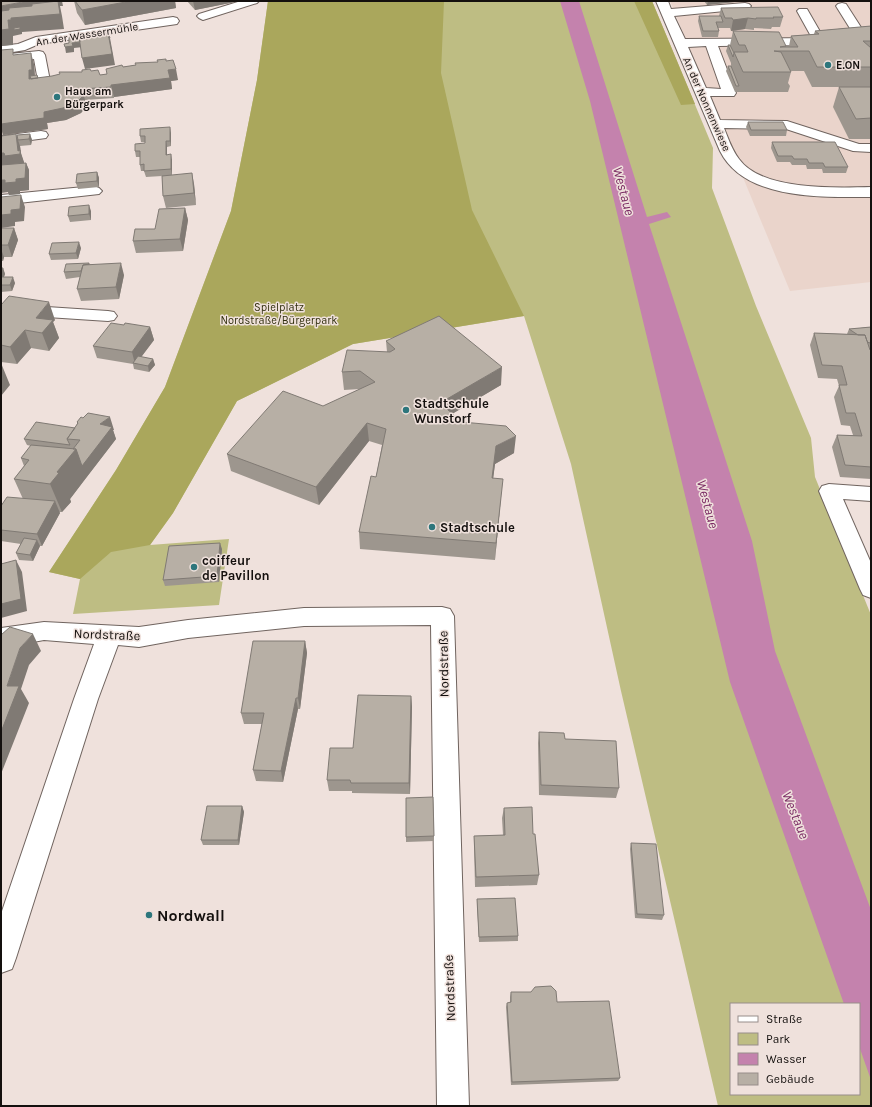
<svg xmlns="http://www.w3.org/2000/svg" width="872" height="1107" viewBox="0 0 872 1107" font-family="Karla,sans-serif">
	<style>
		.built { fill: #ead4cb }
		.green { fill: #bebd83; fill-rule: evenodd }
		.forest { fill: #aaa75c }
		.water { fill: #c482ad }
		.lines { fill: none; stroke-linecap: round; stroke-linejoin: round }
		.minor-casing { stroke: #70645f; stroke-width: 2 }
		.minor { fill: #fff; fill-rule: evenodd }
		.wall { fill: #9d968e }
		.shaded-wall { fill: #807a74 }
		.building { fill: #b7afa5; stroke: #807a74 }
		.poi-dot { fill: #2d767c; stroke: #efe1dc; stroke-width: 1.5 }
		.labels { text-anchor: middle; stroke-width: 3; stroke-linejoin: round; paint-order: stroke }
		.far-street-label { font-size: 11px; fill: #14100e; stroke: #efe1dc }
		.far-poi-label { font-size: 11px; font-weight: bold; fill: #14100e; stroke: #efe1dc; text-anchor: start }
		.far-park-label { font-size: 11px; fill: #312f0e; stroke: #efe1dc }
		.poi-label { font-size: 13px; font-weight: bold; fill: #14100e; stroke: #efe1dc; text-anchor: start }
		.street-label { font-size: 13px; fill: #14100e; stroke: #efe1dc }
		.water-label { font-size: 14px; font-style: italic; fill: #7b2c64; stroke: #efe1dc }
		.near-poi-label { font-size: 16px; font-weight: bold; fill: #14100e; stroke: #efe1dc; text-anchor: start }
	</style>
	<rect width="100%" height="100%" fill="#efe1dc"/>
	<path class="built" d="M670,1H871V282L790,291Z"/>
	<path class="green" d="M268,1H652L713,148L712,188L756,306L811,438L815,477L871,615V1106H718L621,691L571,464L524,316L353,344L237,401L173,513L150,545L229,539L219,605L73,614L80,579L49,572L116,470L165,387L231,211L257,80ZM731,1004H859V1094H731Z"/>
	<path class="forest" d="M268,1H444L441,73L472,210L524,316L353,344L237,401L173,513L150,545L111,552L80,579L49,572L116,470L165,387L231,211L257,80Z
		M634,1H652L695,104L681,105Z"/>
	<path class="water" d="M560,1H579L647,217L667,212L671,217L649,224L752,541L775,651L871,910V1080L859,1046V1004H844L730,682L590,101Z"/>
	<g class="lines">
		<defs>
			<path id="minor" d="M241,1H259L257,3L203,20L199,18L197,16L199,14Z
				M656,1H668L671,9L745,3L749,4L751,6L749,8L745,9L674,16L685,39L812,38L797,11L799,9H807L826,42L824,45L718,46L736,93L734,96H710L720,120L787,121L859,144H871V152L853,151L786,129L724,128C728,138 732,150 739,159C762,191 835,188 871,187V197C823,197 745,201 720,151ZM706,46L721,89L706,88L688,47Z
				M842,3L846,4L864,32L862,35C853,37 839,41 830,39L828,36L830,33L851,30L836,6L838,4Z
				M173,17L177,18L179,21L177,24L39,44L25,50L1,54V46L18,44L36,37Z
				M39,51L43,52L45,55L50,81L49,84H39L38,81L34,59L10,62L6,61L4,58L6,55L10,54Z
				M41,131L46,132L48,135L46,138L1,144V136Z
				M94,186L99,188L102,191L99,194L1,205V195Z
				M1,304L108,311L114,312L117,316L114,320L108,321L1,314Z
				M829,484L871,487V501L843,499L871,563V598L863,595L860,589L819,491L822,486Z
				M442,607L450,609L454,616L469,1106H437L431,625L304,626L188,638L139,647L118,645L98,699L16,958L12,969L1,973V914L74,699L94,644L44,640L1,648V628L44,622L139,627L188,620L304,608Z"/>
		</defs>
		<use href="#minor" class="minor-casing"/>
		<use href="#minor" class="minor"/>
	</g>
	<path class="wall" d="M74,1H175L176,8L85,25L77,13Z
		M187,1H240L195,10Z
		M704,1H744L707,5Z
		M821,1H836L822,2Z
		M721,8L783,17L780,27H772L771,29L754,28V30L745,29L731,31L730,28H718L719,31L718,37H702L698,21L699,16H719Z
		M871,26V87H812L804,71H790L791,72L788,83L790,86L788,92H735L726,71L728,66H731V63L726,51L728,45H730L733,31L786,46H789L791,36L814,34L815,31Z
		M14,55L34,64L35,75L38,78L91,71L100,75L107,74L123,67L166,61L178,80L171,81L172,89L114,97V98L85,100V108L81,113L66,120L47,123L48,129L3,135L2,131Z
		M839,87H871V139H849L833,107Z
		M748,122L787,130L786,136H750L746,127Z
		M171,133V146L167,147V155L172,160V175L194,184L196,205L166,208L163,196L162,176L146,177L144,171H141L140,165V157H136L135,151L145,143V142H141L140,136Z
		M30,134L32,140L31,145L20,146L21,154L24,163H26L29,170V190L20,191V194L9,195L8,192L17,135Z
		M772,142L848,167L846,173H823L822,169H807L806,165H792L790,162H777L771,148Z
		M97,172L99,178V187L78,189L76,183Z
		M185,208L188,220L183,251L136,253L133,241L155,229Z
		M91,211V220L70,222L68,216Z
		M1,228H14L18,240L12,257H4L3,261H1Z
		M81,248L78,259L51,260L49,254Z
		M89,263V264L124,275L119,299L81,301L77,289L80,277L66,279L64,272Z
		M1,268H3L5,274L4,277L15,283L12,291L1,292Z
		M1,305L55,320L53,322L59,338L49,351L31,348L17,364L1,362Z
		M124,325L150,327L154,340L141,357L153,359L155,365L149,372L134,369L133,364L97,358L93,346Z
		M871,327V348L869,349L870,350H871V479L840,477L832,447L837,435H853L850,426L841,425L834,397L839,386L837,379L818,378L810,345L814,333L847,334L849,329Z
		M386,341L501,385L452,414L462,422L514,453L495,464L493,478L501,497L495,560L360,549L359,532L376,477L382,445L369,441L319,505L231,471L227,454L360,389L344,390L342,372L387,352Z
		M77,422L114,430H113L116,439L86,478L70,499L71,502L62,512H59L60,513L42,546H40L33,561L19,560L16,553L21,544L1,541V503H3L23,499L14,479L24,466L21,458L31,446L27,445L24,439L75,428L77,424Z
		M222,549L219,582L165,586L163,580Z
		M305,641L307,653L300,709H298L283,782L256,781L253,770L262,724H244L241,713Z
		M411,696L412,707L410,794L352,793V791H329L327,780L353,748Z
		M539,732L565,739L619,788L616,798L539,795L538,743Z
		M433,797L434,841L406,842V837Z
		M242,806L244,812L239,845H203L201,840Z
		M504,808L533,834L539,875L537,885L475,887L474,846V836L503,835L502,818Z
		M631,843L664,915L662,920L635,918L630,849Z
		M477,899L518,936V941L479,942L477,904Z
		M511,992L620,1078L618,1081L511,1085L506,1007L507,1003H510V997Z"/>
	<path class="shaded-wall" d="M28,1H62L63,6H60L62,16L64,29L22,32V34L13,36V45L1,46V6Z
		M131,1H175L176,8L85,25L82,10Z
		M193,1H240L195,10Z
		M708,1H744L707,5Z
		M748,18L745,29L731,31L733,20Z
		M110,38L115,65L85,69L82,58L110,44L74,48V52L66,53L65,47L72,43Z
		M31,53L34,64L35,81H32V84H39L37,75L39,83L54,82L53,79L55,87L33,90L29,79V70H32Z
		M176,69L178,80L171,81L172,89L114,97L111,85L168,70Z
		M82,89L85,100V108L81,113L66,120L47,123L48,129L3,135L2,131L1,132V124L44,112Z
		M170,127L171,133V146L170,141Z
		M16,134L20,146L21,153L24,162V165L1,166V153L18,151Z
		M30,134L32,140L31,145L29,139Z
		M166,141L167,147V161L166,155Z
		M171,154L172,160V175L171,169Z
		M26,163L29,170V190L20,191V194L9,195L8,192L1,193V180L16,179Z
		M97,172L99,178V187L97,181Z
		M192,173L194,184L196,205L194,193Z
		M21,195L25,207L24,221L15,222V226L1,228V215L11,210Z
		M89,205L91,211V220L89,214Z
		M185,208L188,220L183,251L180,239Z
		M14,228L18,240L12,257L8,245Z
		M79,242L81,248L78,259L76,253Z
		M1,249L4,257L3,261L1,256Z
		M121,263L124,275L119,299L116,287Z
		M3,268L5,274L1,284V273Z
		M13,277L15,283L12,291L10,285Z
		M49,302L55,320L53,322L59,338L49,351L42,333L36,318Z
		M150,327L154,340L136,364H135L132,352Z
		M25,330L31,348L17,364L10,347Z
		M153,359L155,365L149,372L148,366Z
		M1,363L10,385L1,396Z
		M502,367L501,385L440,421V403Z
		M110,417L114,430H113L116,439L86,478L70,499L71,502L62,512L50,484L57,472L76,449L100,424Z
		M367,423L369,441L319,505L316,487Z
		M516,436L514,453L495,464L491,496L492,478L496,446Z
		M503,479L501,497L495,560L496,543Z
		M55,501L60,513L42,546L37,534Z
		M37,540L40,546L33,561L30,555Z
		M220,543L222,549L219,582L217,576Z
		M16,560L22,572L27,611L1,618V604Z
		M33,634L41,651L29,665L21,689L29,703L1,774V732L7,686L20,648Z
		M305,641L307,653L300,709L298,698Z
		M411,696L412,707L410,794L409,783Z
		M296,698L298,709L283,782L281,771Z
		M242,806L244,812L239,845L238,840Z"/>
	<path class="building" d="M1,1H28L1,6Z
		M58,1L60,14L11,18V20H8L9,29L1,30V11L9,10V8L32,6V4Z
		M75,1H131L82,10Z
		M778,7L783,17H773L774,18H756V19L748,18L733,20L732,18H725L721,8Z
		M699,16H721L723,22H716L719,31H703Z
		M871,26V41H863L871,48V67H817L809,51H774L781,52L791,72H743L734,52H748L745,45H739L733,31L779,32L786,46L780,47H798L791,36L819,34L815,31Z
		M20,27V29L14,30V28Z
		M108,33L112,54L82,58L79,36Z
		M108,33L79,36L80,42L72,43L73,46L65,47L64,44L69,43V37L108,33L110,38H109Z
		M728,45H730L734,53L733,57Z
		M13,49V55L31,53L32,70H29V79L52,76L60,74L59,72H82V70L90,69L91,71L98,70L100,75L107,74L106,69L122,65L123,67L136,65L135,63L158,62L157,60L166,59V61L173,60L176,69L168,70L170,78L111,85V87L82,89V97L78,101L63,108L44,112V118L1,124V50Z
		M728,66H731L739,86H736Z
		M37,75L38,78L31,79L30,76Z
		M839,87H871V118L856,119Z
		M748,122H783L787,130H751Z
		M170,127V141H166V155L171,154V169L144,171V164L140,165V151H135V144L145,143V136H140V129Z
		M16,134L18,151L20,150V154L5,156L4,153H1V136Z
		M30,134L29,139L18,140L17,135Z
		M772,142H835L848,167H825L823,163H809L807,159H794L792,156H778Z
		M26,163L25,178L16,179V182L5,183V180H1V165Z
		M97,172V181L76,183L77,174Z
		M192,173L194,193L163,196L162,176Z
		M21,195L20,209L11,210V214L1,215V197Z
		M89,205V214L68,216L69,207Z
		M185,208L180,239L133,241L135,229H155L159,209Z
		M1,228H14L8,245H1Z
		M79,242L76,253L49,254L52,243Z
		M89,263V264L83,265L81,271L64,272L66,264Z
		M121,263L116,287L77,289L83,265Z
		M1,268H3L1,273Z
		M1,277H13L10,285H1Z
		M9,296L49,302L36,318L53,320L42,333L25,330L10,347L1,345V305Z
		M439,316L502,367L440,403L462,422L506,426L516,436L496,446L492,478L503,479L496,543L359,532L371,476L376,477L386,429L367,423L316,487L227,454L283,391L323,406L375,382L360,371L342,372L347,350L390,352L395,349L386,341Z
		M111,323L124,325L125,323L150,327L132,352L93,346Z
		M871,327V342L869,343L867,341L865,335H858L849,329Z
		M814,333L865,335L870,350H871V467L845,465L837,435L862,436L855,413H846L839,385H847L842,366L822,365Z
		M138,356L153,359L148,366L133,363Z
		M88,413L110,417L100,424L112,427L82,466L76,449H73L80,440L67,439L78,423L77,422L81,417L83,418Z
		M36,422L75,428L67,439L70,445L24,439Z
		M31,445L76,449L57,472L59,473L50,484L14,479L29,460L21,458Z
		M7,497L55,501L37,534L1,530V506Z
		M24,538L37,540L30,555L16,553Z
		M220,543L217,576L163,580L169,546Z
		M16,560L21,599L1,604V564Z
		M10,627L33,634L20,648L7,686H19L1,732V635Z
		M253,641H305L298,698H296L281,771L253,770L264,713H241Z
		M358,695L411,696L409,783H351L350,780H327L330,748H353Z
		M539,732L564,733L565,739L616,741L619,788L541,785Z
		M433,797L434,836L406,837V798Z
		M207,806H242L238,840H201Z
		M532,807L533,834H535L539,875L476,877L474,836L505,835L504,808Z
		M631,843L656,844L664,915L637,914Z
		M515,898L518,936L479,937L477,899Z
		M551,986L556,991L557,1002L609,1001L620,1078L512,1082L507,1003L511,1002V992H531L535,987Z"/>
	<g class="poi-dot">
		<circle cx="828" cy="65" r="4"/>
		<circle cx="57" cy="97" r="4"/>
		<circle cx="406" cy="410" r="4"/>
		<circle cx="432" cy="527" r="4"/>
		<circle cx="194" cy="567" r="4"/>
		<circle cx="149" cy="915" r="4"/>
	</g>
	<g class="labels">
		<g class="far-street-label">
			<text transform="translate(87 34) rotate(-9)" y="4">An der Wassermühle</text>
			<text transform="translate(707 104) rotate(66)" y="4">An der Nonnenwiese</text>
		</g>
		<g class="far-poi-label">
			<text x="836" y="69">E.ON</text>
			<text x="65" y="95">Haus am<tspan x="65" dy="13">Bürgerpark</tspan></text>
		</g>
		<g class="far-park-label">
			<text x="279" y="311">Spielplatz<tspan x="279" dy="13">Nordstraße/Bürgerpark</tspan></text>
		</g>
		<g class="poi-label">
			<text x="414" y="408">Stadtschule<tspan x="414" dy="15">Wunstorf</tspan></text>
			<text x="440" y="532">Stadtschule</text>
			<text x="202" y="565">coiffeur<tspan x="202" dy="15">de Pavillon</tspan></text>
		</g>
		<g class="street-label">
			<text transform="translate(107 634) rotate(2)" y="5">Nordstraße</text>
			<text transform="translate(443 664) rotate(-91)" y="5">Nordstraße</text>
			<text transform="translate(449 988) rotate(-92)" y="5">Nordstraße</text>
		</g>
		<g class="water-label">
			<text transform="translate(624 191) rotate(75)" y="5">Westaue</text>
			<text transform="translate(708 504) rotate(75)" y="5">Westaue</text>
			<text transform="translate(796 815) rotate(68)" y="5">Westaue</text>
		</g>
		<g class="near-poi-label">
			<text x="157" y="921">Nordwall</text>
		</g>
	</g>
	<rect width="872" height="1107" fill="none" stroke="#14100e" stroke-width="4"/>
	<rect x="730" y="1003" width="130" height="92" fill="#efe1dc" stroke="#978d8a"/>
	<rect x="738" y="1016" width="20" height="6" fill="#ffffff" stroke="#978d8a"/>
	<text x="766" y="1023" font-size="12" fill="#14100e">Straße</text>
	<rect x="738" y="1033" width="20" height="12" fill="#bebd83" stroke="#978d8a"/>
	<text x="766" y="1043" font-size="12" fill="#14100e">Park</text>
	<rect x="738" y="1053" width="20" height="12" fill="#c482ad" stroke="#978d8a"/>
	<text x="766" y="1063" font-size="12" fill="#14100e">Wasser</text>
	<rect x="738" y="1073" width="20" height="12" fill="#b7afa5" stroke="#978d8a"/>
	<text x="766" y="1083" font-size="12" fill="#14100e">Gebäude</text>
</svg>
